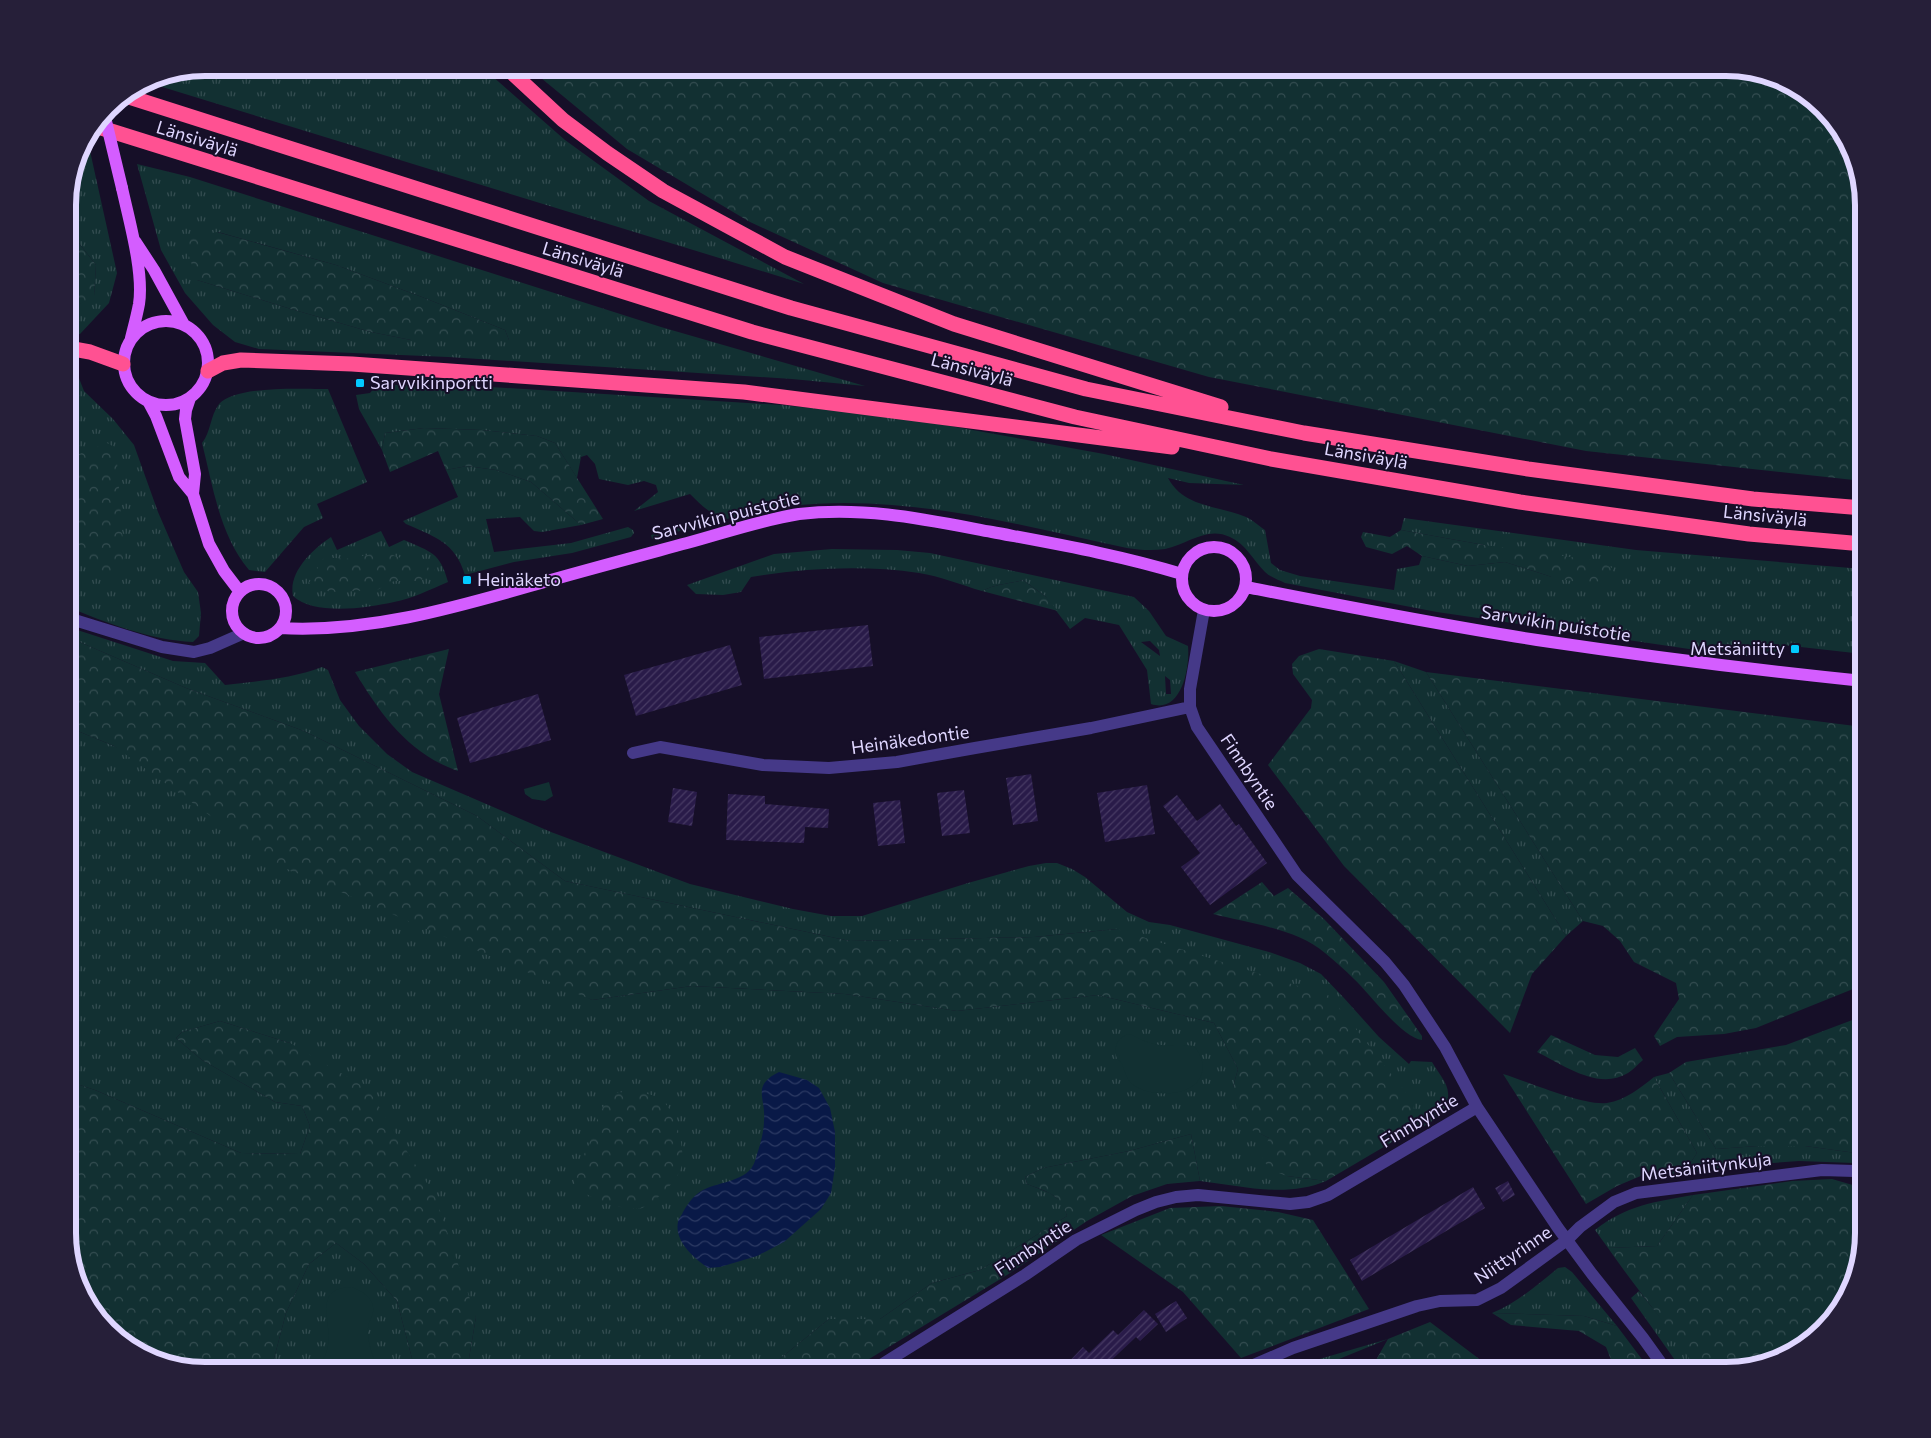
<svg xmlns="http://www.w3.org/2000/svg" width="1931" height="1438" viewBox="0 0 1931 1438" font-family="Commissioner,sans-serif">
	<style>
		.grass { fill: url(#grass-tufts); fill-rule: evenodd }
		.forest { fill: url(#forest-crowns) }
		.park { fill: #123032 }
		.water { fill: url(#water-waves) }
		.building { fill: url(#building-hatch) }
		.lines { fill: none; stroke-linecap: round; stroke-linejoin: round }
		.minor { stroke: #453988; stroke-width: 12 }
		.major { stroke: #d45dff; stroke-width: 12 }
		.highway { stroke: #ff5192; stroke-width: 15 }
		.major-bridge { stroke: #d45dff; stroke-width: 12 }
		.poi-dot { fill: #02caff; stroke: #160f28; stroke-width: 2 }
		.labels { text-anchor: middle; stroke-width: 4; stroke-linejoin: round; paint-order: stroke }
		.street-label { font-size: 18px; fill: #dfd6ff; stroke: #160f28 }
		.poi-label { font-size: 18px; fill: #dfd6ff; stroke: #160f28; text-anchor: start }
		.rim { fill: none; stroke: #dfd6ff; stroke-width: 6 }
	</style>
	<defs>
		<pattern id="grass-tufts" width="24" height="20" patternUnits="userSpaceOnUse" patternTransform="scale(1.25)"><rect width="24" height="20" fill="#123032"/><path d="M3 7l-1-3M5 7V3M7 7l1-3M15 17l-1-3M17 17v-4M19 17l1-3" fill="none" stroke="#344d51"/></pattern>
		<pattern id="forest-crowns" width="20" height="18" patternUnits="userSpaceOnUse" patternTransform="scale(1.25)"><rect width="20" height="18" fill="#123032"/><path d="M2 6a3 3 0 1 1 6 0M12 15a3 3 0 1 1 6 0" fill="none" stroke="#344d51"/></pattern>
		<pattern id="water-waves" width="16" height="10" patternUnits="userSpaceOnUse" patternTransform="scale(1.25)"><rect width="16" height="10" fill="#091947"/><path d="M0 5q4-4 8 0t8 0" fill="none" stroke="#2c3a63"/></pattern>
		<pattern id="building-hatch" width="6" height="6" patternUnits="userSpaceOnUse" patternTransform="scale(1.25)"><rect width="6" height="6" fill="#291b49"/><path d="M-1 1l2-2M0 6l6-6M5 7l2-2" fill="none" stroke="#483b64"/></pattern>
	</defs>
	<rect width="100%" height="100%" fill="#160f28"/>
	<path class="grass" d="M205,68H483L565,140L649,201L804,284L146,82L153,78Z
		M85,141L88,142L117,273L109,303L80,334L68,335V310L94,296L96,265L68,229V196L78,152Z
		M137,164L190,177L661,327L865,386L792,379L448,357L259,349L235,342L213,325L185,293L161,250ZM218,232L336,265L422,297L505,330L509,340H411L371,332L291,309L197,280Z
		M68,361L73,363L84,391L113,419L134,445L158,512L184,572L198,592L201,613L199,636L193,642C150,640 107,623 68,607Z
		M377,385H459L782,405L858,413L945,425L1104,454L1244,485L1189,483L1168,478C1184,508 1218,505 1246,517C1253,520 1259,526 1265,530L1271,563L1280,570L1300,576L1394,590L1397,569L1419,565L1422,556L1468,566L1505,562L1552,577L1484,545L1401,530L1404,518L1636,550L1863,569V654L1783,645L1781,652L1746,656L1730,655L1437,612L1285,583C1279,580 1270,577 1265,572C1253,560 1246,544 1230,537C1207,526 1188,544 1165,549C1152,551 1139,550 1127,548C1015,524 904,493 789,506C768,508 747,516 726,519C711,515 701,505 690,494L634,511L658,492L656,485L644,481L628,485L599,479L595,464L587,455L581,457L577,478L555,443L537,436L482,430L424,428L385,433L382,450L359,409L356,395L370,393Z
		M328,389L367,482L317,504L323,518L304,527L265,572L249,570C219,534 213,486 202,443C211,432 210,416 219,404C235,385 303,389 328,389Z
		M467,466L496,470L531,482L581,525L542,532L534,531L520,517L486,519L494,552L571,543L628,527L633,530L634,533L631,537L572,553L514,562L465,575C455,542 435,537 406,524L403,521L458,497L446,470Z
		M693,524L694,527L652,539L651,535Z
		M381,531L389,547L404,540C431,552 440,552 448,582C431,589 412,599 394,602C367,608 314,616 293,596C288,572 313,549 331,537L337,550Z
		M832,549L897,550L930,553L1134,597L1149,611L1166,636L1188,646C1190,669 1181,714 1151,704L1147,670L1119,625L1085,618L1070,629L1045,596L1023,580C1009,584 995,584 982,591C961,585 940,576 919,573C864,565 806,568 751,577L741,592L723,595L696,594L687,585L774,554ZM1150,641L1159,650L1160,656L1141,642ZM1165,676L1170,680L1171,694H1166Z
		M68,627L173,661L205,663L225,685C257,681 291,679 322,667L328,670L340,700L359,726L387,754L412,772L551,832L690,884L793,909L831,916H862L968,883L1029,866L1046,863H1057L1072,869L1085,877L1127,912L1149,922L1170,925L1269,952L1300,963L1321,974L1344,998L1379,1037L1409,1064L1411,1061L1432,1062C1437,1071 1448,1083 1448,1093C1451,1118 1417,1130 1399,1138L1413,1124L1117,929L1034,937L850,941L565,881L477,816L304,731L186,688L68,637Z
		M1394,661L1426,672L1583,921L1566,936Z
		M68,727L114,746L592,1000L692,986L845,994L957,1011L1098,995L1214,1023L1238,1069L1233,1087L1259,1133L1269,1138L1287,1176L1326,1181C1286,1198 1242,1186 1200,1181L1191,1134L1129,1151L1043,1168L1025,1177L1027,1184L1050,1193L1063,1203L1067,1216L980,1270L932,1283L880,1319H829L766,1370H467L476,1317L290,1043L220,1021L182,1032L176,1038L202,1060L275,1102L302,1106L310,1126L300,1154L241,1153L95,1090L68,1081Z
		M1669,1073L1716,1149L1758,1146H1805L1863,1154L1861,1160L1854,1163L1799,1161L1744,1165L1683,1174L1697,1153L1654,1077Z
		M1693,1195L1657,1246L1608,1248L1595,1230C1627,1205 1654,1202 1693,1195Z
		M336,1243L364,1264L397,1301L415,1370H271L286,1313L309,1264Z
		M1565,1267L1572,1272L1617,1326L1584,1316L1492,1313C1517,1303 1537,1285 1558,1268Z
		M1639,1291L1679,1341L1697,1370H1682L1631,1298Z
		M1388,1339L1312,1370H1282Z"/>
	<path class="forest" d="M529,68H1726L1770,75L1810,96L1849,144L1863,205V481L1586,451L1209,377L883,283L750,222L627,149Z
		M68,229L96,265L94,297L68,310Z
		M217,232L336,265L422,297L505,330L509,340H411L371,332L291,309L197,280L183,238Z
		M424,428L482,430L537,436L555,443L603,519L581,525L531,482L496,470L467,466L446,470L438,451L390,472L382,450L385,433Z
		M107,443L116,448L125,570L111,576L68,550V451L74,456Z
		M1401,530L1484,545L1599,561L1612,568L1613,582L1600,587L1552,577L1505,562L1468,566L1422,556L1407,546L1392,554L1366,547L1361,537L1363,532L1390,537Z
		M384,552L435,570L420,581H394L377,590L330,592L309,583L324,557L345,559Z
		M1023,580L1045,596L1058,611L982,591C995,584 1009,584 1023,580Z
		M68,637L186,688L304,731L477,816L565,881L850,941L1034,937L1117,929L1330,996L1414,1103L1413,1124L1399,1138L1326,1181L1287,1176L1270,1170L1261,1156L1269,1138L1239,1124L1233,1087L1238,1069L1214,1023L1098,995L957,1011L845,994L692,986L592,1000L278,865L114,746L68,727Z
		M449,649L439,694L458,771C409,754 381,715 355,672Z
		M1319,649L1394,661L1566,936L1532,974L1510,1033L1344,866L1268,765L1311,708L1312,700L1293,674L1292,664L1299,656Z
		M1426,672L1863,727V985L1756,1028L1724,1034L1677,1037L1660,1046L1654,1036L1679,999L1676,983L1634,962L1620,941L1603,926L1583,921Z
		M1262,882L1274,896L1288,888L1324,919L1384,982L1422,1036V1040C1402,1038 1369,993 1354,979C1345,970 1335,961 1325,953C1297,929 1249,923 1213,914Z
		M1863,1016V1154L1805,1146H1758L1716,1149L1669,1073L1686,1062L1786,1045Z
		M220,1021L290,1043L368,1089L435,1196L476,1317L467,1370H415L397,1301L364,1264L336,1243L309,1264L286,1313L271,1370H205L161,1363L121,1342L82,1294L68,1242V1081L95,1090L241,1153L300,1154L310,1126L302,1106L275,1102L202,1060L176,1038L182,1032Z
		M1551,1035L1595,1055L1618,1057L1635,1048L1643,1060C1638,1064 1633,1070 1628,1073C1598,1091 1564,1065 1537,1052Z
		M1503,1074C1529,1082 1583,1106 1607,1103C1626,1100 1640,1088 1654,1077L1697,1153L1683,1174L1643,1175L1617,1186L1586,1204Z
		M633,1091C641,1093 652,1094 659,1098C670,1104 678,1126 680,1138C682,1146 683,1156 682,1164C680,1179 655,1203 642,1208C629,1213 577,1196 574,1182C572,1169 583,1158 588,1147C596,1125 597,1111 614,1093Z
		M1191,1134L1200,1181L1167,1184L1132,1196L1087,1221L1007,1275L851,1370H766L829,1319H880L932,1283L980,1270L1067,1216C1061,1194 1047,1192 1027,1184L1025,1177L1043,1168L1129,1151Z
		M1832,1179L1863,1188V1233L1856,1277L1835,1317L1787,1356L1726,1370H1697C1670,1328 1637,1290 1608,1248L1657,1246L1693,1195L1792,1181Z
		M1221,1206L1278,1212L1313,1220L1369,1309L1241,1358L1183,1292L1101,1235L1170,1208Z
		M1492,1313L1584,1316L1617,1326L1650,1370H1615L1606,1347L1579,1331L1511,1325Z
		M1430,1322L1494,1370H1352L1376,1360L1388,1339Z"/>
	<path class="park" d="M549,782L553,796L545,801L532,799L525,794L524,789Z
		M1130,1034C1140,1039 1149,1044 1161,1045C1172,1046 1183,1044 1194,1046C1202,1056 1206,1066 1200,1078C1189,1098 1148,1097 1132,1084C1126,1079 1125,1071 1122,1064C1120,1061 1118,1060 1117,1058C1112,1047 1119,1036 1130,1034Z
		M352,1287C363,1292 375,1298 373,1312C372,1318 368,1322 368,1328C367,1343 373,1356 378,1370H318C321,1362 327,1355 328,1345C332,1320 312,1288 352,1287Z"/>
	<path class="water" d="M779,1072L807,1080L819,1088L830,1108L835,1132V1167L831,1193L821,1209L784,1242L757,1256L720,1267L708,1268C694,1258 674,1241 678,1222C678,1219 682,1215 683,1212C688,1203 694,1195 703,1190C720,1181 748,1182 755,1161C759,1148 764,1134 764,1120C766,1097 751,1086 779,1072Z
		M598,1363L617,1370H569L576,1366Z"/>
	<path class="building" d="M868,625L873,666L764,679L759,637Z
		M730,645L742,685L636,716L624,675Z
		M538,694L551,740L470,763L457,718Z
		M1031,774L1038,821L1013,825L1006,778Z
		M1147,785L1155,834L1105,842L1097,793Z
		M673,788L697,792L692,826L668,822Z
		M964,790L970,833L942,836L937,793Z
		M728,794L765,796V804L829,809L828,828L805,827L804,843L726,840Z
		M1177,795L1197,821L1220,804L1236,826L1239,824L1267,863L1210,905L1181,867L1200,853L1163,806Z
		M900,800L905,843L878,846L873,803Z
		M1508,1181L1515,1195L1503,1202L1495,1188Z
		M1473,1187L1485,1208L1362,1281L1350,1260Z
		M1176,1301L1187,1318L1166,1332L1155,1314Z
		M1144,1310L1158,1324L1140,1341L1136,1337L1101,1370H1061L1083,1347L1089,1353L1113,1330L1118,1335Z"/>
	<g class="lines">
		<path class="minor" d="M1204,610L1190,689V707L1197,727L1297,875L1385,962L1404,985L1445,1047L1477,1107L1558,1228L1592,1274L1643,1338L1666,1370
			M68,618L162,647L194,652L210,648L244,633
			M633,753L660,747L763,765L829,768L897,762L975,748L1091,728L1190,707
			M873,1370L1025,1275L1076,1240L1136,1210L1156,1202L1176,1197L1198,1195L1290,1204L1308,1202L1328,1195L1477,1107
			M1242,1370L1293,1348L1417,1306L1440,1301L1477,1300L1501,1288L1567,1240L1580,1227L1614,1202L1636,1193L1822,1170L1854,1171L1863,1175"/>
		<path class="major" d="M122,188C129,220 144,272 139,304C137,315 134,326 131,338
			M135,241L154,270L183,323
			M124 363a42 42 0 1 1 84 0a42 42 0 1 1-84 0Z
			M190,398L186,410L185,419L195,474L193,494L209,544L224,571L240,592
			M148,401L156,416L179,477L193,494
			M1182 579a32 32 0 1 1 64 0a32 32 0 1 1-64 0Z
			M232 611a27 27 0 1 1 54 0a27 27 0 1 1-54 0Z
			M1246,587C1343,606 1439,625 1537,640C1645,656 1754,670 1863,681
			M280,628C365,633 450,609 530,586C582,571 635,557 687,543C724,533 761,520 799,514C865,506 928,520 992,532C1056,544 1120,555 1182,574"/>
		<path class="highway" d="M507,68L563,120L607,153L663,191L785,257L954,324L1221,407
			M126,96L791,308L1086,389L1304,433L1528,469L1753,499L1863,508
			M95,126L752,332L1075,417L1271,459L1520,502L1749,534L1863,544
			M68,348L90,352L123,364
			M208,371L223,363L241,360L352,364L744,392L1172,447"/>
		<path class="major-bridge" d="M104,113L122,188"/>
	</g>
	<g class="poi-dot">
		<rect x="355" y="378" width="10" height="10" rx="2.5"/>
		<rect x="462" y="575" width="10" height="10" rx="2.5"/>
		<rect x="1790" y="644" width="10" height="10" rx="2.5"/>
	</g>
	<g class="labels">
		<g class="street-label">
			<text transform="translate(197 139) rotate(17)" y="6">Länsiväylä</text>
			<text transform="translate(583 260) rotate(17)" y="6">Länsiväylä</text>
			<text transform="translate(972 370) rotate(15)" y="6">Länsiväylä</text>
			<text transform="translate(1366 456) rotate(10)" y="6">Länsiväylä</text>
			<text transform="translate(726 516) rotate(-14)" y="6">Sarvvikin puistotie</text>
			<text transform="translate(1765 516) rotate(6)" y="6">Länsiväylä</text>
			<text transform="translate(1556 624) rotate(9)" y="6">Sarvvikin puistotie</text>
			<text transform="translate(910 740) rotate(-8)" y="6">Heinäkedontie</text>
			<text transform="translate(1249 772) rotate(56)" y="6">Finnbyntie</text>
			<text transform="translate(1419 1121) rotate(-31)" y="6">Finnbyntie</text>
			<text transform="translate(1706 1167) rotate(-7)" y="6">Metsäniitynkuja</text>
			<text transform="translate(1033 1248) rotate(-33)" y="6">Finnbyntie</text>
			<text transform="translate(1513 1255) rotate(-34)" y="6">Niittyrinne</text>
		</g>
		<g class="poi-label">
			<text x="370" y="389">Sarvvikinportti</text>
			<text x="477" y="586">Heinäketo</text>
			<text x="1785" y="655" text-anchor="end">Metsäniitty</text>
		</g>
	</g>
	<path d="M0 0H1931V1438H0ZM205 76H1726A129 129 0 0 1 1855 205V1233A129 129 0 0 1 1726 1362H205A129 129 0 0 1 76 1233V205A129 129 0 0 1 205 76Z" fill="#261f39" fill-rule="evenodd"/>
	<path class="rim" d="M205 76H1726A129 129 0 0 1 1855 205V1233A129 129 0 0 1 1726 1362H205A129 129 0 0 1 76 1233V205A129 129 0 0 1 205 76Z"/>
</svg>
